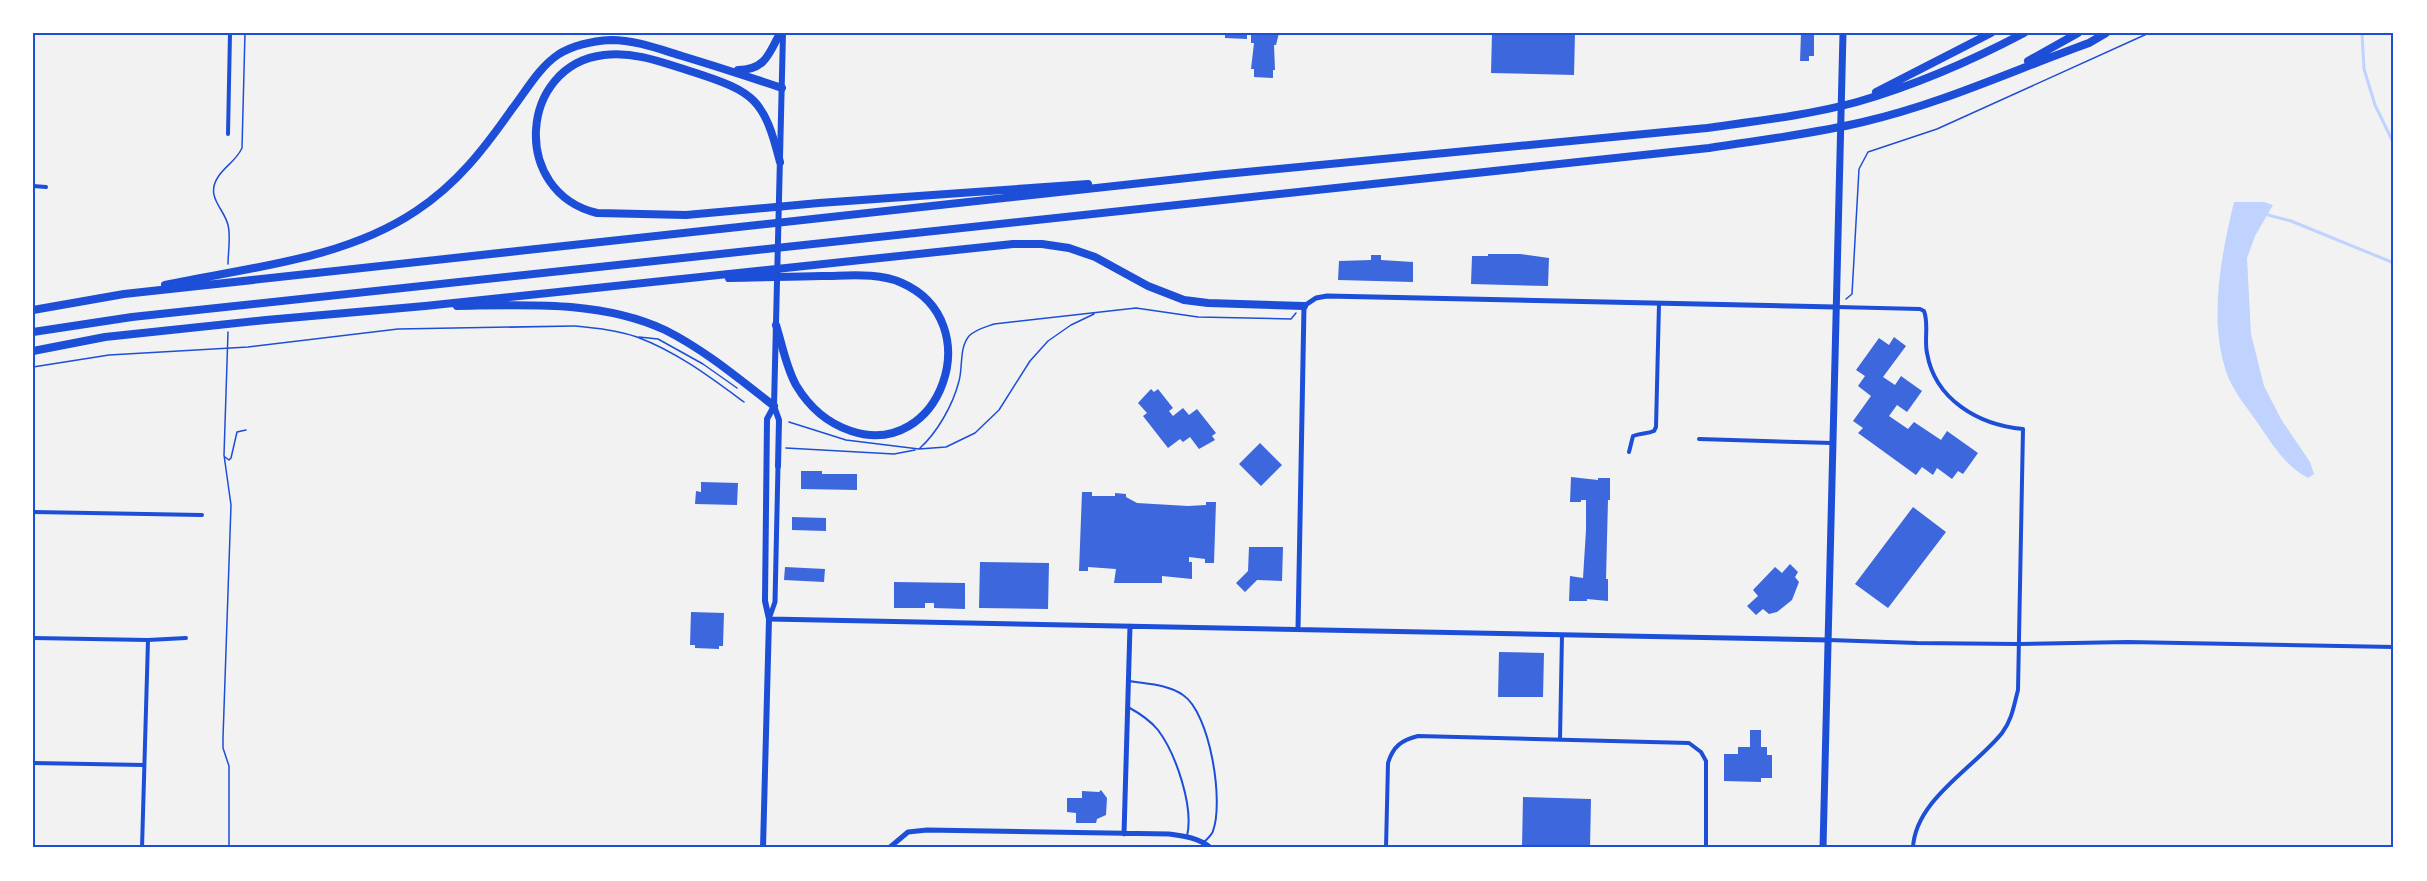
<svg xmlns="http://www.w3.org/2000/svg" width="2427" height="881" viewBox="0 0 2427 881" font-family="'Work Sans',sans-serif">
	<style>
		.water { fill: #bfd3fe }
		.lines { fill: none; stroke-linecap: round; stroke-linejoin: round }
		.stream { stroke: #bfd3fe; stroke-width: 3 }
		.building { fill: #3d67dc }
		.path { stroke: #1d4ed8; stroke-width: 1.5 }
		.service { stroke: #1d4ed8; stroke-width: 2 }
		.minor { stroke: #1d4ed8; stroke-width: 4 }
		.tertiary { stroke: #1d4ed8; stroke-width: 5 }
		.secondary { stroke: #1d4ed8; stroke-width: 6 }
		.primary { stroke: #1d4ed8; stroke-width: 7 }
		.motorway { stroke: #1d4ed8; stroke-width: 8 }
		.neatline { fill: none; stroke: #1d4ed8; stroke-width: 2 }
	</style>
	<rect width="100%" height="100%" fill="#f2f2f2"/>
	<path class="water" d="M2234,202H2264L2273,205L2255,236L2247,258L2251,334L2264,386L2281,419L2310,462L2314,474L2308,478C2287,468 2272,444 2259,425C2249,410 2236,395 2229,379C2207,325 2221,256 2234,202Z"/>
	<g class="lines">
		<path class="stream" d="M2362,33L2364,69L2375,105L2394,144
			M2268,215L2291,221L2394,263"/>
	</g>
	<path class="building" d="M1225,33H1247V39L1225,38Z
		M1251,33H1279L1276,45H1274L1275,70H1273V78L1254,77V69H1251L1254,43H1251Z
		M1492,33H1575L1574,75L1491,73Z
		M1801,33H1811V35H1814V56H1809V61H1800Z
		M1488,254H1520L1549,258L1548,286L1471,284L1472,256H1488Z
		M1371,255H1381V260L1413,262V282L1338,280L1339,261L1371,260Z
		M1894,337L1906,346L1883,377L1895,385L1901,376L1922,391L1907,412L1897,405L1889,416L1908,429L1914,422L1941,440L1947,431L1978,453L1963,474L1958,471L1952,479L1937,468L1933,475L1922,467L1916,475L1858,433L1863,428L1853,421L1871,396L1858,386L1865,376L1856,370L1879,338L1889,345Z
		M1151,389L1154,392L1158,389L1173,408L1169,411L1173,416L1183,408L1189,415L1197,409L1216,433L1212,436L1215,440L1199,449L1190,437L1183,442L1180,439L1168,448L1143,416L1147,413L1138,403Z
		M1260,443L1282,465L1261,486L1239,464Z
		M801,471H822V474H857V490L801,489Z
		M1571,477L1598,480V478H1610V500H1608L1606,579H1608V601L1587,599V601H1569L1570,576L1583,578L1586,530V500H1581V502H1570Z
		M701,482L738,483L737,505L695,504L696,491L701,492Z
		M1082,492H1092V496H1115V493L1126,494V497L1137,503L1188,506L1206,505V502H1216L1214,563H1205V559L1189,557V562H1192V579L1162,576V583H1114L1116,569L1088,567V571H1079Z
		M1913,507L1946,532L1888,608L1855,584Z
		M792,517L826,518V531L792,530Z
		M1249,547H1283L1282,581L1257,580L1245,592L1236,583L1248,571Z
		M980,562L1049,563L1048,609L979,608Z
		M1790,564L1798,572L1795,577L1799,582L1792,600L1777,612L1769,614L1763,609L1756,615L1747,606L1758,596L1753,590L1775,567L1782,573Z
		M785,567L825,569L824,582L784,580Z
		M894,582L965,583V609L934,608V603H925V608H894Z
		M691,612L724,613L723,646H719V649L695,648V645H690Z
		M1499,652L1544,653L1543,697H1498Z
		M1750,730H1761V747H1767V755H1772V778H1761V782L1724,781V754H1738V747H1750Z
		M1101,790L1107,798L1106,815L1097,819L1096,823H1076V813L1067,812V798H1082V791L1099,792Z
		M1523,797L1591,799L1590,848L1522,847Z"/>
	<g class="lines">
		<path class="path" d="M228,264C228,252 231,237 228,225C224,208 205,197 218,177C225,166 236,161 242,148L245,33
			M1846,299L1852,294L1859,169L1868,152L1937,129L2149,33
			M228,332L224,455L231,505L223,738V748L229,766V848
			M639,337L658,339L703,364L737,388
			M33,367L109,355L248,347L398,329L574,326C595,328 617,330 637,337C677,352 710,377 744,402
			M789,422L846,440L919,449L946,447L975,433L999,410L1030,361L1048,341L1071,325L1094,314
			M786,448L894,454L915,450
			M919,449C937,433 953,405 959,381C963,367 959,348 969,336C976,329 986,327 994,324L1136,308L1198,317L1291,319L1296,313
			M225,457L229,460L231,458L237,432L246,430"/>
		<path class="service" d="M1129,681C1146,684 1168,684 1183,695C1210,713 1224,801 1213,831C1212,835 1207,839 1204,842
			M1128,707C1139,713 1150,720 1158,730C1176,754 1194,807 1187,836"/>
		<path class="minor" d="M228,134L230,33
			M33,186L46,187
			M1837,307L1920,309L1924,311C1929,324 1924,339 1927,353C1935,400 1979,425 2023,429L2018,690C2014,705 2012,720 2002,733C1974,768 1915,800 1913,848
			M1699,439L1832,443
			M1629,452L1633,436C1641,433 1647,434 1654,431L1656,427L1659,304
			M33,512L202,515
			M33,638L148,640L186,638
			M1829,640L1917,643L2018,644L2128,642L2394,647
			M1560,739L1562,635
			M33,763L144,765
			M142,848L148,640
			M1386,848L1388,763C1393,746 1402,740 1418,736L1689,743L1701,752L1706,761V848"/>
		<path class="tertiary" d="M778,466L775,602L769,619L1829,640
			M1298,629L1304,306L1316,298L1327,296L1835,307
			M1124,834L1130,626
			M889,848L908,832L927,830L1169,834C1185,836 1199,838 1211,848"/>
		<path class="secondary" d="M778,466L779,420L774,406L783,33
			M763,848L769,619L765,601L767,419L774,406"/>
		<path class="primary" d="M1823,848L1843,33"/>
		<path class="motorway" d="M2028,61L2078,33
			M738,70C765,70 769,54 780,33
			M1876,92L1991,33
			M780,162C764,99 755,92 693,72C664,63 635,51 604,55C519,65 510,192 597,213L686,215L819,203L1088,184
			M729,278C760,277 790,277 821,276C847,276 878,272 902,283C990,322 940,461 851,431C827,423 809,407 796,385C786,367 782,344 776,325
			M165,285C249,267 343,260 416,211C457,184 484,149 512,109C526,91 539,67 559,54C574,45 593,41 611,40C635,40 659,49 682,56C715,66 749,77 782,88
			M457,306C525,305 601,300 665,330C705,350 739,379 774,406
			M33,310L124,294L1215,175L1707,128C1757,121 1809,115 1857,102C1916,85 1971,61 2024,33
			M33,332L132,317L1709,148C1760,140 1813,134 1863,122C1941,104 2014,70 2089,43L2106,33
			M33,351L105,337L266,320L425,306L1013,244H1042L1069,248L1095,257L1148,286L1184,300L1208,303L1304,306"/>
	</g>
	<rect width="2427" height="881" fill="none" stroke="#ffffff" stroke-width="69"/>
	<rect x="34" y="34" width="2358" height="812" class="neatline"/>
</svg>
